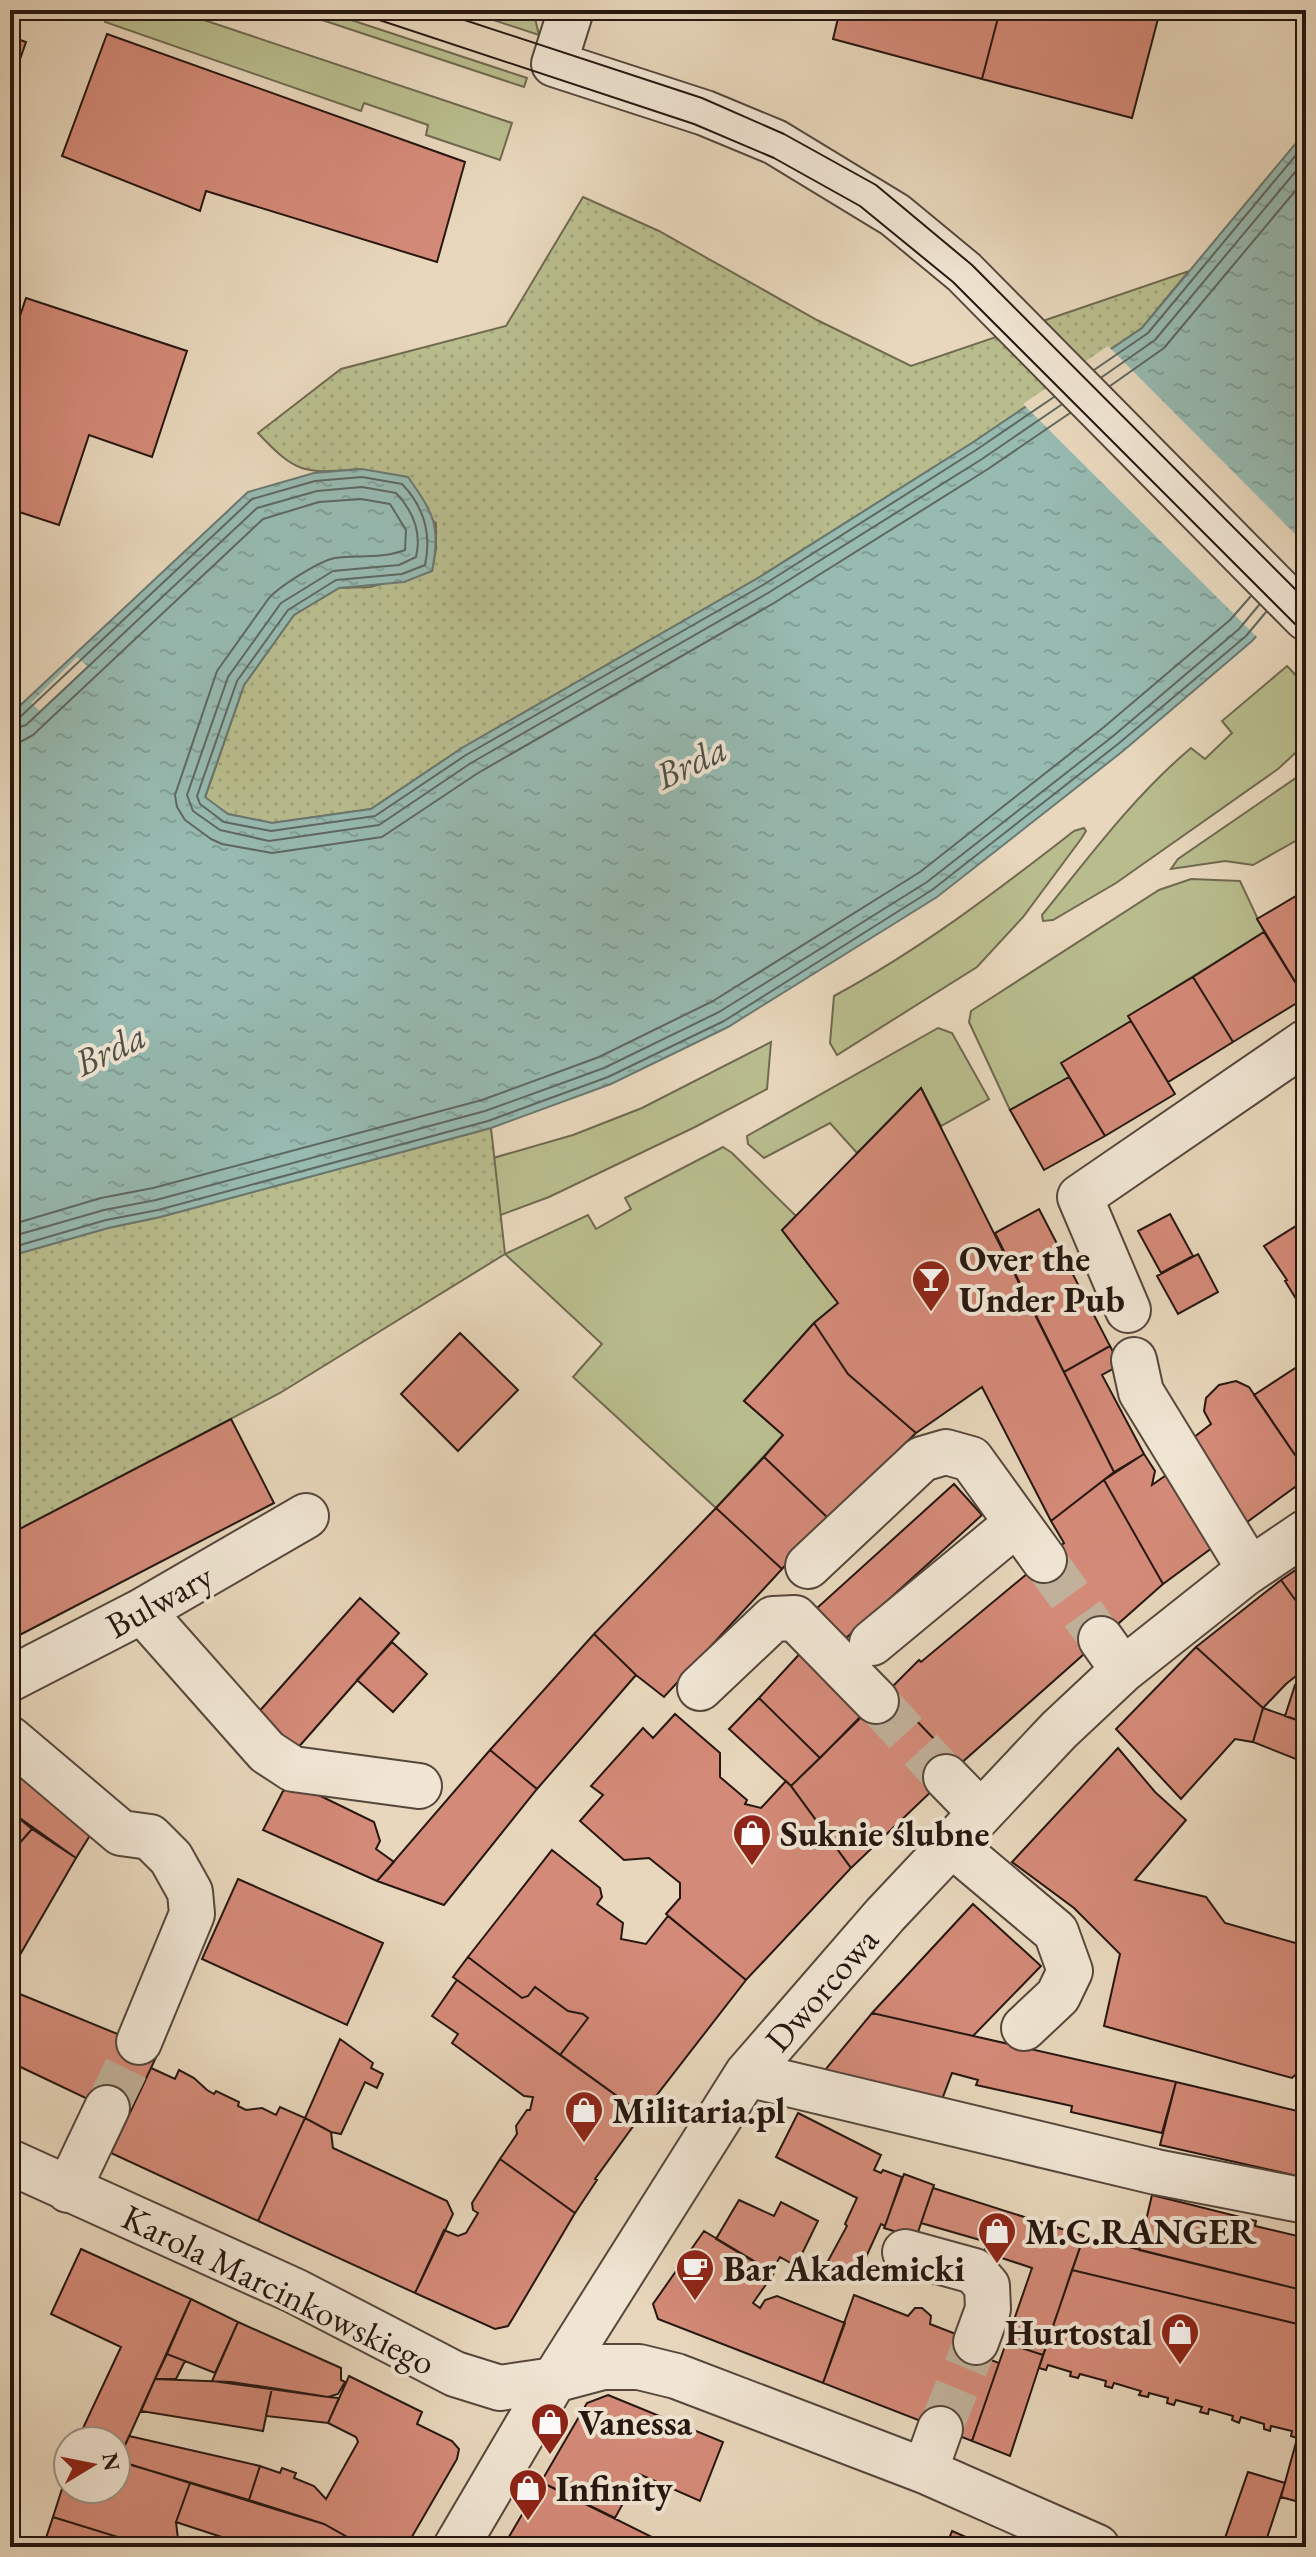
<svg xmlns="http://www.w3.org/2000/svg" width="1316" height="2557" viewBox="0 0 1316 2557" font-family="'EB Garamond',serif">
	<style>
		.grass { fill: #b9bd8e; stroke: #706a50; stroke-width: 2 }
		.park { fill: url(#park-dots); stroke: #706a50; stroke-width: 2 }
		.water { fill: url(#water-ripples); stroke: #6a7971; stroke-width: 2 }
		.pier { fill: #e8d7bc }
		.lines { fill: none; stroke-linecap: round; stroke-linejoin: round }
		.shore { stroke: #5e6861; stroke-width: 2 }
		.building { fill: #d48a78; stroke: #261711; stroke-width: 2 }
		.minor-tunnel { stroke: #c1b19a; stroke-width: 44; stroke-dasharray: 44 22; stroke-linecap: butt }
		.minor-casing { stroke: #56473c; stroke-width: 48 }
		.minor { stroke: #f0e5d3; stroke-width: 44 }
		.tram { stroke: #261711; stroke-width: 2 }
		.labels { text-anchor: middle; stroke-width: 8; stroke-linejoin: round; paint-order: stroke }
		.poi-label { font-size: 36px; font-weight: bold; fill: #261711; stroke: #f0e5d3; text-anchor: start }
		.street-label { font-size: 36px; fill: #261711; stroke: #f0e5d3 }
		.water-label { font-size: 38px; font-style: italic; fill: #4e5049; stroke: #f0e5d3 }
	</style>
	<defs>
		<pattern id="park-dots" width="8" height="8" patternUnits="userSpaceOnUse" patternTransform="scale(2)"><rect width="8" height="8" fill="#b9bd8e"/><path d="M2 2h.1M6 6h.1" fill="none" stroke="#9fa279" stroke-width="1.8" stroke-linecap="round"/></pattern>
		<pattern id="water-ripples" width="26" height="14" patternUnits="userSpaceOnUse" patternTransform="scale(2)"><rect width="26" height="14" fill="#97bab1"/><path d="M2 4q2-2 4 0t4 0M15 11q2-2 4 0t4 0" fill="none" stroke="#829f97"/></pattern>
	</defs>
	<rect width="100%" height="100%" fill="#e8d7bc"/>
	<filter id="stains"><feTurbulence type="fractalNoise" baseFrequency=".0025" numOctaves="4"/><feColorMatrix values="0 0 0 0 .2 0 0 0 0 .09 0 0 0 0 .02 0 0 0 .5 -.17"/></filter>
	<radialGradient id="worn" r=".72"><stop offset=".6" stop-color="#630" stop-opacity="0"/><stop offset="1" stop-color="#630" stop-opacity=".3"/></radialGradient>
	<path class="grass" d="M109,10H174L512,123L500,160L426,135L428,125L364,103L361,111L105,22Z
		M292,10H321L527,78L524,87Z
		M463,10H533L539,35Z
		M1287,666L1306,686V743L1278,769L1116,883L1053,920L1043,921L1042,915C1089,857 1134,796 1191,748L1205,759L1232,733L1222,721Z
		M1306,771V835L1253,865L1225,861L1171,869L1178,859Z
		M1084,828L1086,831L1081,839L1023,917L977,967L837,1055L830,1043L834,996C921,949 997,891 1074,831Z
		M1191,879L1240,881L1264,932L1129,1016L1131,1021L1062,1063L1069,1077L1010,1110L969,1022L971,1011L1159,890Z
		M938,1028L952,1033L989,1099L941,1126L921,1088L857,1153L830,1123L764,1158L748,1144L747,1136Z
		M771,1042L767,1089L695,1127L549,1197L490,1219L382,1190L573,1135L642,1108Z
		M723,1147L732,1153L796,1216L782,1230L838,1303L814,1323L744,1401L783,1435L716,1508L573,1377L602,1344L505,1254L588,1215L596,1229L631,1209L625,1198Z"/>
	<path class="park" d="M583,197L659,231L817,320L911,366L1189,271L1142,328L972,443L758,578L462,748L371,809L272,823L228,814L205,798L244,685L294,615L339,588L370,587L432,571L436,549V523L362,469C306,473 298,476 258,433L341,369L506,326Z
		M491,1128L505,1254L280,1393L10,1534V1256L108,1228L160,1217Z"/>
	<path class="water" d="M1306,131V579L1252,641L1123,751L937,897L728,1027L611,1084L491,1128L160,1217L108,1228L10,1256V715L248,492L314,473L362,469L408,477C434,514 441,526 432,571L404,582L339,588L294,615L244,685L205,797L228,814L272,823L371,809L462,748L758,578L972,443L1142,328Z"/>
	<path class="pier" d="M1108,346L1306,545V585L1259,639L1023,404Z
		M77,657L87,666L41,712L31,703Z"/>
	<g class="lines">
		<path class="shore" d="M1094,370L1148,333L1306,143
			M1102,377L1155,340L1306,159
			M1110,386L1164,348L1306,178
			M10,720L19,718L252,499L315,481L362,477L402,484C424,507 432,533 425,565L402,574L336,580L288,610L237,681L197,796L200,804L224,822L271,831L375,816L466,755L763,585L976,450L1054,397
			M10,730L26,725L257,508L317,491L362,487L396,493C413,511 422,532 416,557L399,565L333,571L281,603L228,677L187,795L193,811L220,830L269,841L379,825L471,763L768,593L982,459L1061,405
			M10,742L22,741L33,735L263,519L319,502L361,499L390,504L406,530L405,550C382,559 358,555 335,558C319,561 280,586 269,598L217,671L175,795L177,807L185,820L211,839L222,844L272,853L382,837L478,773L774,603L988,469L1070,413
			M10,1225L101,1198L153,1188L482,1100L599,1057L713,1001L920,872L1104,727L1230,620L1251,596
			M10,1237L104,1210L156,1200L485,1111L604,1068L719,1012L927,882L1112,737L1239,629L1259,605
			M10,1248L106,1220L158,1210L488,1121L608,1077L724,1021L932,890L1118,744L1246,636L1266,612"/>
	</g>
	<path class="building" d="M840,10H1000L982,79L833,39Z
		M1000,10H1139L1159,15L1132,118L982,79Z
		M107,34L465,162L437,262L206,191L200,211L62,156Z
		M10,36L26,42L10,88Z
		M26,298L187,351L152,457L89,435L59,525L10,509V346Z
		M1306,890V997L1305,998L1257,919Z
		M1264,932L1305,998L1233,1042L1193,977Z
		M1193,977L1233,1042L1168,1082L1128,1016Z
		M1131,1021L1175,1094L1105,1136L1061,1063Z
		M1069,1077L1105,1136L1044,1170L1010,1110Z
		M921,1088L1114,1472L1051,1521L982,1387L916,1433L848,1374L814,1323L838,1303L782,1230Z
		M1039,1209L1110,1346L1064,1372L995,1233Z
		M1170,1214L1193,1256L1161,1273L1138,1231Z
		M1304,1221L1306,1225V1315L1285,1281L1287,1280L1264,1246Z
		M1198,1254L1218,1292L1178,1314L1157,1276Z
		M814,1323L848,1374L916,1433L828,1518L764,1457L783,1435L744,1401Z
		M460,1333L518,1390L458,1451L401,1394Z
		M1110,1346L1120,1365L1102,1375L1144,1454L1114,1472L1064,1372Z
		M1306,1361V1471L1254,1395Z
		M1236,1381L1249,1387L1306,1471V1479L1239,1528L1184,1445L1211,1424L1204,1411L1206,1398L1219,1385Z
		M231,1419L274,1503L10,1640V1534Z
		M1144,1454L1155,1471L1152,1485L1192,1457L1239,1528L1163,1584L1104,1480Z
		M764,1457L828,1518L782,1569L716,1508Z
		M1104,1480L1163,1584L959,1765L888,1691L919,1660L921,1662L1064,1543L1051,1521Z
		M954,1484L982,1515L845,1639L817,1608Z
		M716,1508L782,1569L664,1697L636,1675L594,1634Z
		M1306,1563V1615L1281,1580Z
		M1281,1580L1306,1615V1668L1286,1684L1263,1708L1196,1647Z
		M360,1598L399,1633L296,1750L256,1715Z
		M594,1634L636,1675L537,1789L490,1750Z
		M392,1642L427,1674L393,1712L357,1680Z
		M1196,1647L1263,1708L1253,1742L1235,1739L1181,1799L1116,1729Z
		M805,1648L867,1710L820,1758L759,1698Z
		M1295,1685L1306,1689V1723L1285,1716Z
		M888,1691L959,1765L851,1868L791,1786Z
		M759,1698L820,1758L791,1786L729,1729Z
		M1263,1708L1306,1723V1763L1253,1742Z
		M675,1714L720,1753V1777L747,1800L745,1804L761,1808L786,1781L791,1786L851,1868L746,1980L666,1914L680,1898V1883L649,1858L624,1860L580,1821L603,1795L591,1786L643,1728L653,1738Z
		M1118,1748L1155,1792L1186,1820L1135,1880L1206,1897L1225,1923L1306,1946V2065L1292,2078L1104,2026L1120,1954L1074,1908L1012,1862Z
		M490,1750L537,1789L444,1905L377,1881Z
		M10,1758L97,1824L76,1858L10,1811Z
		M298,1785L374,1822L380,1841L376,1849L394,1862L377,1881L263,1830L283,1791Z
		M10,1811L32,1829L10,1854Z
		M32,1829L76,1858L10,1972V1854Z
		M552,1850L600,1888L602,1897L597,1904L623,1923L621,1939L646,1944L668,1916L746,1980L642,2114L560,2055L588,2018L583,2014L568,2011L535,1987L528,1996L522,1998L468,1957Z
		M238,1879L383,1943L347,2025L202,1959Z
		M973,1904L1041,1966L973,2036L872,2013Z
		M468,1957L522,1998L528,1996L535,1987L568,2011L583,2014L588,2018L560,2055L453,1977Z
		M457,1980L642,2114L595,2179L597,2180L575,2213L500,2159L517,2134L516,2126L527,2110H530L533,2097L524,2096L452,2043L458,2034L432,2016Z
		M10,1990L159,2051L126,2121L107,2108L10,2062Z
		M872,2013L1176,2082L1162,2133L1071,2112L1072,2106L976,2085L978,2080L952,2073L941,2102L820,2076Z
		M340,2039L373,2063L371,2068L383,2074L377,2088L365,2082L341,2134L331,2132L305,2118Z
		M151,2068L175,2079L179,2070L194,2078L207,2090L214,2094L216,2091L239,2102L238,2106L246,2110L262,2108L276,2115L280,2107L305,2118L258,2221L111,2153Z
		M1176,2082L1306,2113V2178L1160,2145Z
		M798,2113L881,2155L874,2170L881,2173L883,2170L902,2177L885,2226L881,2224L857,2277L828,2261L847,2226L845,2224L857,2198L776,2157Z
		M305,2118L331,2132L333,2148L447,2201L453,2214L415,2293L258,2221Z
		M500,2159L575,2213L513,2318L508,2326L495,2329L415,2293L444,2230L458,2236L466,2233L478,2213L473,2210L472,2203Z
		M904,2174L934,2185L916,2238L884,2228Z
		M933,2188L1084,2236L1043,2355L1006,2343L1032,2268L984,2252L987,2242L921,2223Z
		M1152,2195L1256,2221L1255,2226L1306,2238V2291L1139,2250Z
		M739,2200L774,2216L781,2202L818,2221L796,2266L780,2257L771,2272L716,2239Z
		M704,2231L774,2273L753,2303L760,2308L765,2300L777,2296L845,2323L823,2383L658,2319L653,2304Z
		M1084,2236L1306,2291V2326L1072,2270Z
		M81,2249L191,2299L118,2461L116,2441H77L121,2347L51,2314Z
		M1072,2270L1306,2326V2406L1297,2438L1291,2436L1292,2431L1271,2426L1270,2431L1264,2429V2424L1241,2417L1239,2423L1232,2420L1233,2416L1209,2409L1208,2414L1200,2412L1202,2407L1176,2400L1174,2405L1167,2403L1168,2398L1149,2393L1148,2397L1139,2395L1141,2391L1114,2383L1112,2388L1105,2386L1106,2381L1080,2374L1078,2378L1070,2376L1071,2372L1048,2365L1046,2370L1039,2368Z
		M854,2295L908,2316L915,2308H922L931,2316L930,2324L987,2346L991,2360L999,2363L972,2441L823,2383Z
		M191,2299L238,2322L215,2373L167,2354Z
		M238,2322L341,2368V2380L345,2382L338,2394L328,2397L212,2381Z
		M1006,2343L1043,2355L1010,2456L972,2441Z
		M167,2354L185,2361L176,2379H155Z
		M349,2376L422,2412L417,2424L452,2441L459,2449L457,2459L406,2547H365L324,2524L249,2500L260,2466L280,2473L282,2468L296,2473L294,2478L314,2486L326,2499L358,2442L356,2437L328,2423Z
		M155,2379L231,2382L272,2388L263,2431L141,2411Z
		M272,2388L328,2397L339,2398L328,2423L266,2416Z
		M608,2395L723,2442L700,2501L639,2474L615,2518L541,2482L587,2403Z
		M1306,2406V2504L1281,2497Z
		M129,2436L260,2466L249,2500L118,2461Z
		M116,2460L190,2483L176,2522L179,2547H150L53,2517L68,2470V2489H116Z
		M1248,2472L1285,2483L1264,2547H1240L1224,2541Z
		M541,2482L660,2541L659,2547H503Z
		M190,2483L324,2524L365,2547H252L176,2522Z
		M53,2517L150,2547H43Z
		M952,2531L989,2547H946Z"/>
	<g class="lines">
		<path class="minor-tunnel" d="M1044,1560L1101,1639
			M876,1701L946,1777
			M107,2108L139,2042
			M940,2429L976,2342"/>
		<defs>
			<path id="minor" d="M571,10L554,64L705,113L775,142L895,215L964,272L1306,618
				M1128,1310L1080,1197L1306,1042
				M1134,1360L1141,1392L1250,1570
				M808,1566L922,1459L946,1452L971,1459L1044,1560
				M142,1611L267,1752L293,1769L419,1786
				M1101,1639L1123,1670
				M872,1643L1017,1523
				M10,1679L142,1611L306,1516
				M700,1688L773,1619L795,1618L876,1701
				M10,1739L121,1833L150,1837L171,1858L190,1892L192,1914L139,2042
				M946,1777L980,1812
				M950,1843L1056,1932L1070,1971L1058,1996L1024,2028
				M747,2074L1156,2172L1306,2201
				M10,2162L295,2291L455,2374L500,2388L554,2380L603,2367H639L676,2376L925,2471L1097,2547
				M68,2190L107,2108
				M905,2252L974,2271L987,2286L988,2309L976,2342
				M925,2471L940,2429
				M456,2547L554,2380L747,2074L885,1915L1059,1730L1123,1670L1244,1574L1306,1532"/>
		</defs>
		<use href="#minor" class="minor-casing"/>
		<use href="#minor" class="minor"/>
		<path class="tram" d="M349,10L694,124L774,158L860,206L953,282L1306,635
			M434,10L702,98L784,134L876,185L972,265L1306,600"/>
	</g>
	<defs>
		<symbol id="bar-pin" viewBox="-11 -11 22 30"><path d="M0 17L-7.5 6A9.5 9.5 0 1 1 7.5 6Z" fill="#8f2418" stroke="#f0e5d3"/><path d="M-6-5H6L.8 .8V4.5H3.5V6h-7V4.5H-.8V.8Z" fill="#fff"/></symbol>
		<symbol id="shop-pin" viewBox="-11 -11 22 30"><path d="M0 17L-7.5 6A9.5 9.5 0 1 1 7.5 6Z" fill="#8f2418" stroke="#f0e5d3"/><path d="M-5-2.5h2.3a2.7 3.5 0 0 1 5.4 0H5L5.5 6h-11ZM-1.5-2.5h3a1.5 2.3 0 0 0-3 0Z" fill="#fff"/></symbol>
		<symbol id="cafe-pin" viewBox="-11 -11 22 30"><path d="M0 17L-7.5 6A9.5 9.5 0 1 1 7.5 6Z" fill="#8f2418" stroke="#f0e5d3"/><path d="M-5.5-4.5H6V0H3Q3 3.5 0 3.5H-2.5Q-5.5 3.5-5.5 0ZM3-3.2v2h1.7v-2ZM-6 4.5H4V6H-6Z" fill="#fff"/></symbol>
	</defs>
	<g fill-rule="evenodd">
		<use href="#bar-pin" x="909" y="1257" width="44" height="60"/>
		<use href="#shop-pin" x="730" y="1811" width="44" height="60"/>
		<use href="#shop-pin" x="562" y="2088" width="44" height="60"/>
		<use href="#shop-pin" x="975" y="2209" width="44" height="60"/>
		<use href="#cafe-pin" x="673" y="2246" width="44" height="60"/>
		<use href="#shop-pin" x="1158" y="2310" width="44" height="60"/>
		<use href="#shop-pin" x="528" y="2400" width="44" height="60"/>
		<use href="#shop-pin" x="506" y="2466" width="44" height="60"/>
	</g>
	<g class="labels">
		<g class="poi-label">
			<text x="959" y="1271">Over the<tspan x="959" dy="41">Under Pub</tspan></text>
			<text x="780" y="1846">Suknie ślubne</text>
			<text x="612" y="2123">Militaria.pl</text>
			<text x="1025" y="2244">M.C.RANGER</text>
			<text x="723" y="2281">Bar Akademicki</text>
			<text x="1152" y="2345" text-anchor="end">Hurtostal</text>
			<text x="578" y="2435">Vanessa</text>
			<text x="556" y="2501">Infinity</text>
		</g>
		<g class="street-label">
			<text transform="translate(159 1600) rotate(-29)" y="13">Bulwary</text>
			<text transform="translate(821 1989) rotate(-49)" y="13">Dworcowa</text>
			<text transform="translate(279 2289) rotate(26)" y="13">Karola Marcinkowskiego</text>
		</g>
		<g class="water-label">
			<text transform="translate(691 762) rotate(-26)" y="13">Brda</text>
			<text transform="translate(110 1049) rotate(-26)" y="13">Brda</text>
		</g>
	</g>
	<rect width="1316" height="2557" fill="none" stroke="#e8d7bc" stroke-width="40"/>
	<rect x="12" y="12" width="1292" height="2533" fill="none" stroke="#261711" stroke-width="4"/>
	<rect x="20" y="20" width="1276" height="2517" fill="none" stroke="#261711" stroke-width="2"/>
	<g transform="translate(92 2465) rotate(80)"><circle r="38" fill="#f0e5d3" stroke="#9f9385" stroke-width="2"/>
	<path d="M0-6L14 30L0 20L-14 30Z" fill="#8f2418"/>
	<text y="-12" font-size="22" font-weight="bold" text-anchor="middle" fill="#261711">N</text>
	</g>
	<rect width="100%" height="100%" filter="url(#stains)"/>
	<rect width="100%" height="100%" fill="url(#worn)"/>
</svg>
